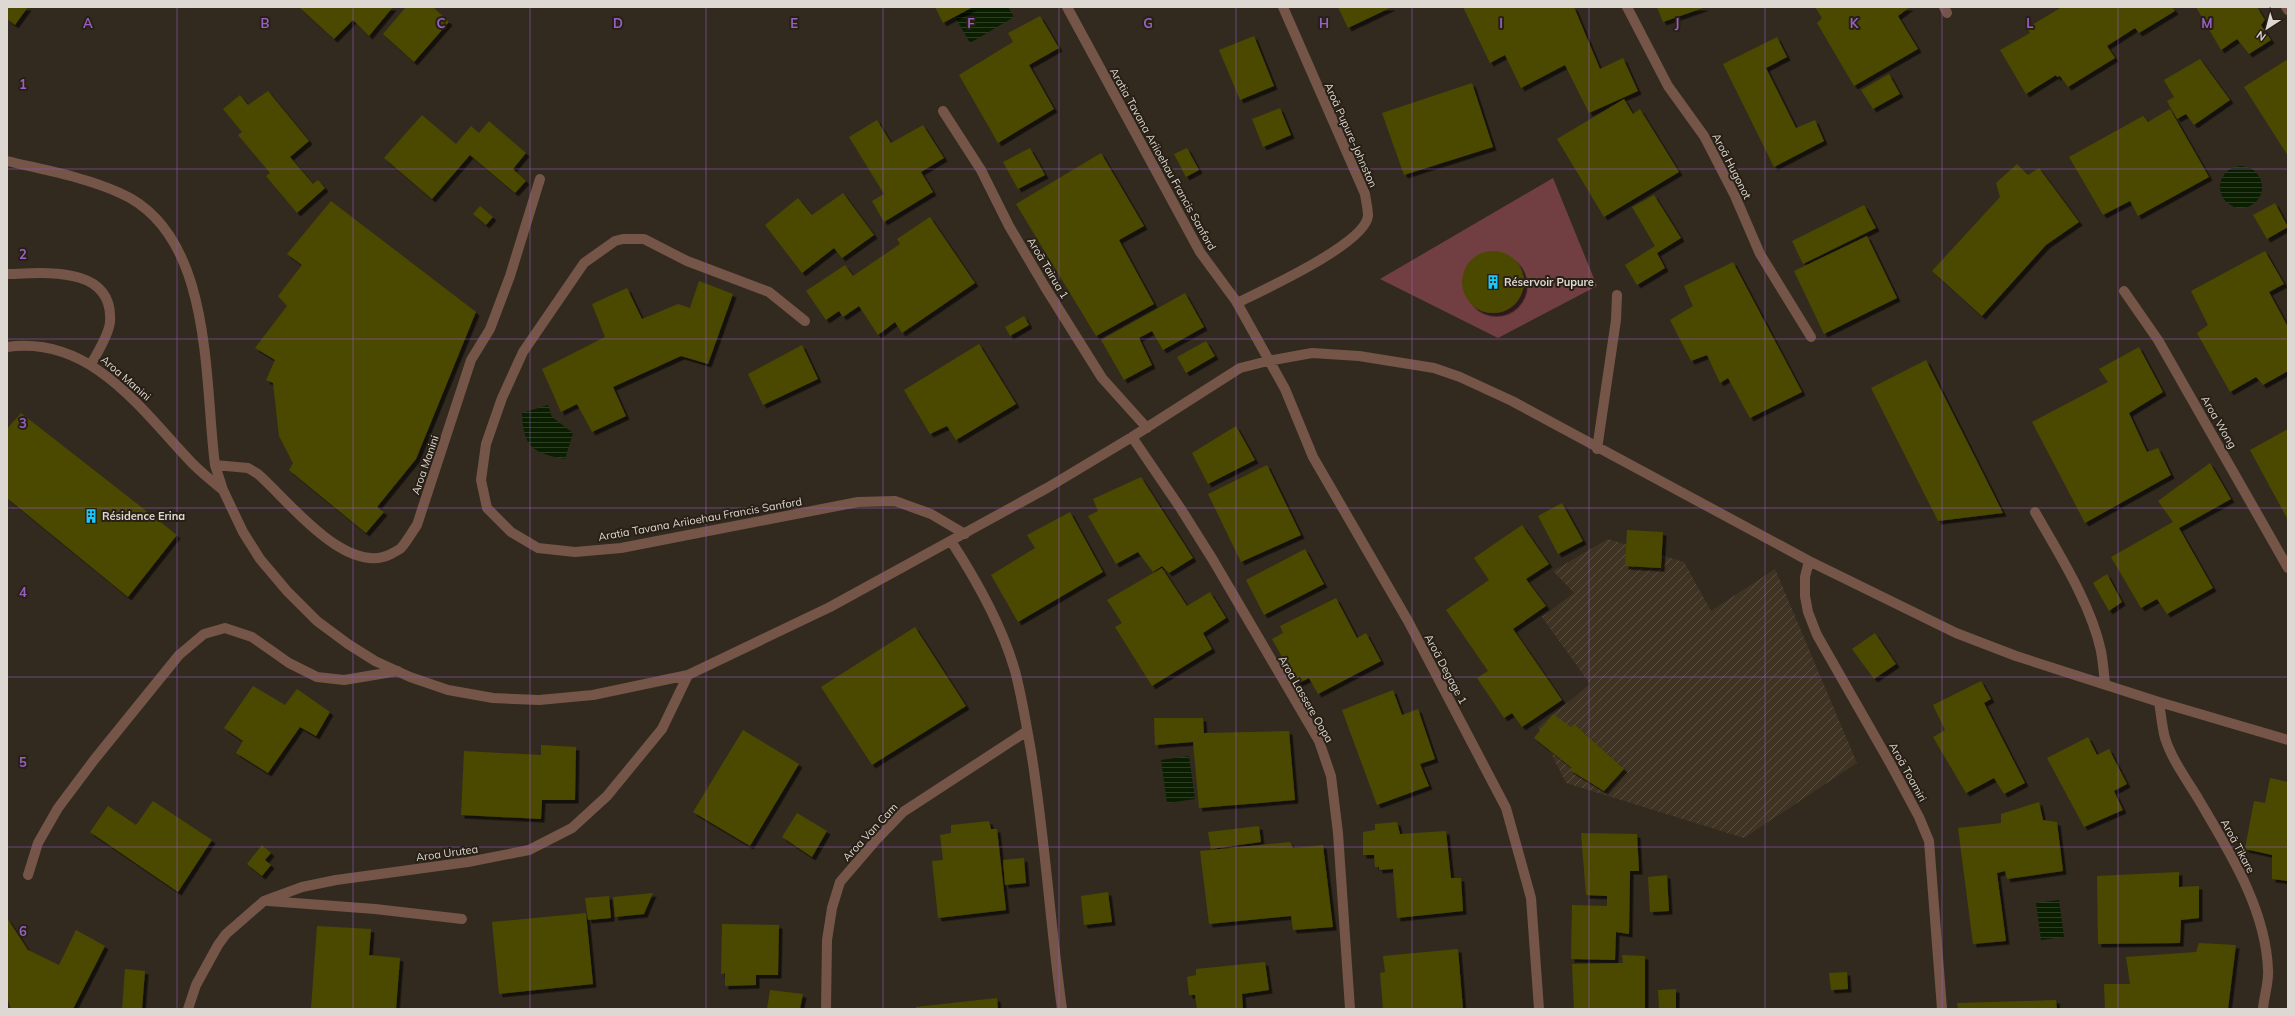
<svg xmlns="http://www.w3.org/2000/svg" width="2295" height="1016" viewBox="0 0 2295 1016" font-family="Mulish,sans-serif">
	<style>
		.industrial { fill: url(#industrial-furrows) }
		.grass { fill: #713f42 }
		.water { fill: url(#water-rules) }
		.building { fill: #4c4801; filter: url(#shadow) }
		.lines { fill: none; stroke-linecap: round; stroke-linejoin: round }
		.minor { stroke: #745547; stroke-width: 10 }
		.grid { fill: none; stroke: #9860c4; stroke-width: 1; stroke-opacity: 0.55 }
		.labels { text-anchor: middle; stroke-width: 4; stroke-linejoin: round; paint-order: stroke }
		.street-label { font-size: 11px; fill: #ddd8d1; stroke: #282016 }
		.poi-label { font-size: 11px; font-weight: bold; fill: #ddd8d1; stroke: #282016; text-anchor: start }
		.grid-label { font-size: 13px; text-anchor: middle; font-weight: bold; fill: #9860c4; stroke: #282016; stroke-width: 4; stroke-linejoin: round; paint-order: stroke }
	</style>
	<defs>
		<pattern id="industrial-furrows" width="10" height="10" patternUnits="userSpaceOnUse"><rect width="10" height="10" fill="#3f3324"/><path d="M-1 1l2-2M0 10L10 0M9 11l2-2" fill="none" stroke="#5a5043"/></pattern>
		<pattern id="water-rules" width="6" height="5" patternUnits="userSpaceOnUse"><rect width="6" height="5" fill="#0a1e00"/><path d="M0 2.5h6" fill="none" stroke="#2d3e24"/></pattern>
		<filter id="shadow"><feDropShadow dx="3.5" dy="3.5" stdDeviation="0" flood-color="#0009"/></filter>
	</defs>
	<rect width="100%" height="100%" fill="#322a1f"/>
	<path class="industrial" d="M1608,539L1684,562L1711,611L1775,569L1857,763L1744,838L1566,783L1538,727L1590,684L1542,617L1574,593L1553,571Z"/>
	<path class="grass" d="M1553,178L1597,286L1498,338L1380,279Z"/>
	<path class="water" d="M972,7H1008L1014,17L970,43L955,17Z
		M2220 187a21 21 0 1 1 42 0a21 21 0 1 1-42 0Z
		M548,405L552,417L573,433L565,459C533,453 523,447 522,413Z
		M1189,756L1195,799L1167,803L1161,760Z
		M2059,900L2064,937L2041,940L2036,903Z"/>
	<path class="building" d="M7,7H28L15,25L7,19Z
		M299,7H393L369,36L353,20L334,39Z
		M406,7H433L449,22L414,62L383,34Z
		M935,7H973L943,23Z
		M1338,7H1392L1348,28Z
		M1463,7H1574L1600,69L1623,58L1638,91L1589,113L1565,65L1521,88L1505,55L1490,63Z
		M1657,7H1706L1663,22Z
		M1815,7H1910L1898,16L1918,49L1854,86L1817,23L1822,18Z
		M2062,7H2172L2175,11L2139,33L2135,28L2107,46L2115,58L2068,87L2060,76L2057,77L2056,75L2026,94L2000,50L2030,33L2027,28Z
		M2196,7H2257L2265,20L2261,25L2271,40L2249,54L2237,39L2221,50Z
		M1040,16L1059,48L1029,65L1054,109L998,143L959,75L1013,42L1008,33Z
		M1254,36L1274,86L1240,100L1219,50Z
		M1777,37L1787,57L1766,68L1796,128L1815,120L1824,141L1774,167L1723,64Z
		M2200,59L2230,100L2194,125L2186,114L2177,119L2167,101L2174,97L2164,80Z
		M2288,59V156L2244,87Z
		M1889,74L1900,94L1873,109L1861,90Z
		M1472,83L1493,147L1404,175L1382,113Z
		M268,91L309,141L290,157L313,184L318,180L325,188L297,213L266,176L270,173L238,135L242,132L223,109L240,95L248,105Z
		M1624,99L1633,114L1640,109L1679,172L1604,217L1557,139Z
		M1280,108L1291,135L1263,147L1252,119Z
		M2170,109L2209,177L2138,216L2130,201L2103,215L2069,157L2143,116L2148,122Z
		M422,115L456,144L471,126L479,133L489,121L526,153L513,169L526,181L515,193L470,155L432,199L384,158Z
		M877,120L891,143L923,125L944,158L921,172L933,192L884,222L872,201L884,194L849,137Z
		M1030,148L1045,175L1018,189L1003,162Z
		M1187,148L1199,170L1186,177L1174,154Z
		M1101,153L1144,226L1119,240L1154,304L1096,336L1016,204Z
		M2017,164L2028,175L2039,168L2079,222L2046,245L1982,316L1932,271L2000,197L1996,183Z
		M843,193L874,235L842,258L834,248L802,273L765,225L798,198L812,215Z
		M1654,195L1681,238L1657,253L1665,268L1637,285L1625,265L1655,246L1632,207Z
		M331,201L476,312L416,459L377,507L384,512L366,533L289,470L293,463L279,436L273,383L266,380L275,360L255,348L287,306L278,296L302,265L287,254Z
		M2275,203L2288,227L2267,239L2253,215Z
		M1864,205L1876,228L1803,264L1792,241Z
		M480,206L493,217L486,225L473,214Z
		M930,217L975,283L902,333L895,322L878,335L859,306L843,317L839,311L826,320L806,291L845,265L853,276L900,244L897,239Z
		M1867,236L1897,298L1824,334L1794,271Z
		M1462 282a31 31 0 1 1 62 0a31 31 0 1 1-62 0Z
		M2265,251L2284,284L2269,292L2288,327V371L2263,385L2256,377L2230,392L2197,333L2208,325L2191,291Z
		M1733,262L1802,392L1750,418L1728,378L1720,383L1707,355L1691,361L1670,320L1693,306L1684,286Z
		M699,281L733,294L708,364L681,356L613,387L626,416L592,432L577,404L561,412L542,369L605,337L592,304L627,288L642,319L678,304L690,308Z
		M1185,293L1204,327L1163,350L1152,331L1139,338L1152,365L1124,380L1101,340Z
		M1024,316L1029,325L1010,336L1005,327Z
		M1206,341L1215,356L1186,373L1177,357Z
		M979,344L1016,404L956,440L947,426L930,434L904,390Z
		M802,345L818,379L763,405L748,374Z
		M2139,347L2163,392L2129,413L2147,452L2158,448L2171,475L2085,523L2032,422L2108,382L2099,369Z
		M1926,360L2003,513L1938,521L1871,388Z
		M21,413L177,535L128,597L7,498V429Z
		M1236,426L1255,460L1208,484L1192,453Z
		M2288,429V520L2250,450Z
		M2210,463L2231,499L2179,528L2213,588L2167,614L2157,599L2141,608L2111,557L2173,522L2158,501Z
		M1267,465L1301,535L1241,562L1208,494Z
		M1141,477L1193,558L1169,573L1162,566L1153,572L1138,552L1116,564L1088,516L1098,511L1093,499Z
		M1562,503L1583,541L1558,554L1538,516Z
		M1070,512L1103,572L1018,622L991,575L1035,548L1027,535Z
		M1522,525L1549,564L1526,579L1546,606L1513,629L1562,700L1522,727L1512,713L1504,718L1477,678L1488,671L1446,610L1489,580L1474,558Z
		M1627,530L1663,532L1661,568L1625,566Z
		M1305,549L1324,584L1264,615L1246,580Z
		M1162,568L1187,606L1210,592L1226,618L1203,633L1212,649L1152,686L1115,627L1122,623L1107,600Z
		M2107,574L2122,602L2109,611L2093,583Z
		M1336,598L1357,638L1366,633L1381,661L1318,694L1309,678L1297,684L1272,639L1283,633L1280,626Z
		M915,627L966,706L872,765L821,687Z
		M1875,633L1896,664L1874,679L1852,649Z
		M1981,681L1991,699L1984,703L2025,783L2004,794L1994,778L1966,793L1933,737L1945,730L1933,705Z
		M253,686L285,705L297,689L330,712L316,736L300,727L268,773L236,753L243,741L224,728Z
		M1393,690L1402,715L1418,709L1435,759L1420,764L1429,786L1377,805L1342,710Z
		M1553,714L1571,727L1574,724L1624,769L1604,791L1570,770L1572,768L1534,738Z
		M1154,718H1203L1204,733L1289,731L1295,800L1199,808L1193,742L1155,745Z
		M743,730L799,764L750,846L693,812Z
		M2088,737L2097,755L2109,749L2127,784L2114,791L2123,810L2084,827L2047,758Z
		M541,745L576,747L575,800H542L541,819L461,815L464,751L541,755Z
		M2270,778L2288,782V881L2272,879V855L2245,849L2254,801L2265,803Z
		M153,801L212,840L178,892L90,832L108,806L136,825Z
		M2039,802L2043,820L2057,822L2063,871L2007,879L2005,871L1997,873L2006,941L1973,944L1958,828L2001,823V814Z
		M797,813L827,831L812,857L782,837Z
		M989,821L991,829H997L1006,910L938,918L932,861L943,860L940,835L951,833V825Z
		M1397,822L1400,834L1446,831L1451,878H1461L1463,911L1397,918L1393,869L1379,870V867H1375L1374,855H1363V832L1375,830V824Z
		M1259,826L1261,842L1211,849L1208,832Z
		M1581,833L1637,834L1639,871H1630L1629,934L1616,932L1615,960L1571,959L1572,905L1607,906V896L1586,895Z
		M1290,842L1293,848L1323,845L1333,927L1293,930L1291,916L1209,924L1200,851Z
		M262,845L271,853L265,860L271,865L262,876L247,864Z
		M1024,858L1026,883L1005,885L1003,860Z
		M2179,872V887L2199,886V918L2181,920L2180,943L2098,944L2097,876Z
		M1667,875L1669,911L1650,912L1648,877Z
		M1108,892L1112,922L1084,925L1081,896Z
		M653,893L644,914L615,917L613,897Z
		M609,896L611,918L588,920L585,898Z
		M586,913L593,984L499,994L492,922Z
		M7,918L28,950L59,965L76,930L105,946L73,1009H11L7,997Z
		M722,924L779,925L778,975H756V985L725,986V973L721,974Z
		M317,926L371,929L369,955L400,958L396,1009H311Z
		M2199,943L2236,945L2228,1009H2105L2104,984H2130L2126,957L2196,952Z
		M1458,949L1463,1009H1383L1380,973L1385,972L1383,956Z
		M1622,955L1645,956V1009H1574L1572,964L1623,963Z
		M1265,962L1269,990L1242,994L1243,1009H1197L1195,995H1189L1187,977L1196,975V969Z
		M125,969L145,971L142,1009H122Z
		M1847,972L1848,989L1831,990L1829,973Z
		M1676,989V1009H1659L1658,990Z
		M770,990L803,994L800,1009H767Z
		M997,998L998,1009H916V1007Z
		M2056,1000L2057,1009H1958L1957,1003Z"/>
	<g class="lines">
		<path class="minor" d="M1067,7L1200,252L1236,301L1285,389L1313,457L1408,621L1506,808L1531,898L1539,1009
			M1627,7L1668,86L1704,136L1735,196L1760,254L1811,337
			M1944,7L1947,13
			M2286,7L2288,10
			M943,111L981,170L1009,226L1045,287L1102,378L1147,428
			M7,161C44,170 85,177 120,193C214,234 204,381 215,465L223,490L243,532L260,559L287,591L317,621L348,644L375,661L410,677L448,690L493,698L539,700L593,695L688,675L830,607L1047,488L1132,437L1240,368L1268,361L1312,353L1359,356L1434,368L1460,377L1512,401L1809,561L1956,633L2016,656L2159,702L2288,740
			M7,274C45,273 114,265 110,322C109,334 97,354 91,364
			M2124,291L2158,340L2288,568
			M1237,303C1263,290 1365,244 1368,216C1368,209 1366,201 1365,194L1283,7
			M805,321L769,292L687,261L644,239H623L615,241L584,263L523,352L502,398L486,444L481,480L487,508L511,532L538,548L575,552L621,548L858,502L895,501L931,514L965,534
			M7,347C92,335 142,411 193,464C202,473 213,482 223,490
			M1132,437L1181,509L1213,560L1319,741L1331,776L1338,833L1350,1009
			M1597,449L1616,320L1617,295
			M215,465L248,468L258,474C288,500 346,577 391,554C394,552 399,550 401,548C407,541 412,532 417,525L471,360L490,329L510,276L540,179
			M2035,512C2059,554 2091,604 2101,651C2103,662 2104,673 2105,684
			M951,541C977,581 1002,625 1015,671C1022,697 1026,724 1031,751C1045,837 1050,923 1062,1009
			M1809,561L1805,577V596L1808,612L1817,635L1890,763L1919,817L1929,841L1942,1009
			M2159,702C2161,714 2162,727 2165,738C2172,760 2187,780 2199,800C2229,851 2266,909 2268,970C2269,982 2264,996 2263,1009
			M28,875L38,843L58,808L94,760L179,655L204,634L225,628L252,637L289,663L317,677L344,680L398,671
			M268,901L375,909L462,919
			M188,1009L196,985L218,945L226,934L264,901L302,887L336,880L468,862L529,850L572,828L607,796L662,729L688,675
			M826,1009L827,940L832,908L840,882L877,839L903,812L1027,731"/>
	</g>
	<path class="grid" d="M177,7V1009M353,7V1009M530,7V1009M706,7V1009M883,7V1009M1059,7V1009M1236,7V1009M1412,7V1009M1589,7V1009M1765,7V1009M1942,7V1009M2118,7V1009M7,169H2288M7,339H2288M7,508H2288M7,677H2288M7,847H2288"/>
	<defs>
		<symbol id="building-bare" viewBox="-9 -9 18 18"><path d="M-4-6H4V6H1V3H-1V6H-4ZM-2.5-4.3h1.7v1.8h-1.7ZM.8-4.3h1.7v1.8H.8ZM-2.5-1h1.7V.8h-1.7ZM.8-1h1.7V.8H.8Z" fill="#1bcafc" stroke="#282016" stroke-width="2.5" paint-order="stroke"/></symbol>
	</defs>
	<g fill-rule="evenodd">
		<use href="#building-bare" x="1483" y="272" width="20" height="20"/>
		<use href="#building-bare" x="81" y="506" width="20" height="20"/>
	</g>
	<g class="labels">
		<g class="street-label">
			<text transform="translate(1351 135) rotate(66)" y="4">Aroā Pupure-Johnston</text>
			<text transform="translate(1163 159) rotate(61)" y="4">Aratia Tavana Ariioehau Francis Sanford</text>
			<text transform="translate(1732 166) rotate(63)" y="4">Aroā Hugonot</text>
			<text transform="translate(1048 268) rotate(59)" y="4">Aroā Tairua 1</text>
			<text transform="translate(126 378) rotate(41)" y="4">Aroa Manini</text>
			<text transform="translate(2219 422) rotate(60)" y="4">Aroa Wong</text>
			<text transform="translate(425 465) rotate(-71)" y="4">Aroa Manini</text>
			<text transform="translate(700 519) rotate(-10)" y="4">Aratia Tavana Ariioehau Francis Sanford</text>
			<text transform="translate(1446 669) rotate(62)" y="4">Aroā Degage 1</text>
			<text transform="translate(1306 699) rotate(60)" y="4">Aroa Lassere Oopa</text>
			<text transform="translate(1908 772) rotate(61)" y="4">Aroā Toamiri</text>
			<text transform="translate(870 832) rotate(-47)" y="4">Aroa Van Cam</text>
			<text transform="translate(2238 846) rotate(62)" y="4">Aroā Tikare</text>
			<text transform="translate(447 853) rotate(-8)" y="4">Aroa Urutea</text>
		</g>
		<g class="poi-label">
			<text x="1504" y="286">Réservoir Pupure</text>
			<text x="102" y="520">Résidence Erina</text>
		</g>
	</g>
	<g class="grid-label">
		<text x="88" y="28">A</text>
		<text x="265" y="28">B</text>
		<text x="441" y="28">C</text>
		<text x="618" y="28">D</text>
		<text x="794" y="28">E</text>
		<text x="971" y="28">F</text>
		<text x="1148" y="28">G</text>
		<text x="1324" y="28">H</text>
		<text x="1501" y="28">I</text>
		<text x="1677" y="28">J</text>
		<text x="1854" y="28">K</text>
		<text x="2030" y="28">L</text>
		<text x="2207" y="28">M</text>
		<text x="23" y="89">1</text>
		<text x="23" y="259">2</text>
		<text x="23" y="428">3</text>
		<text x="23" y="597">4</text>
		<text x="23" y="767">5</text>
		<text x="23" y="936">6</text>
	</g>
	<rect width="2295" height="1016" fill="none" stroke="#ddd8d1" stroke-width="16"/>
	<g transform="translate(2267 28) rotate(216)" stroke="#282016" stroke-width="3" paint-order="stroke">
	<path d="M0-3L7 15L0 10L-7 15Z" fill="#ddd8d1"/>
	<text y="-6" font-size="11" font-weight="bold" text-anchor="middle" fill="#ddd8d1">N</text>
	</g>
</svg>
